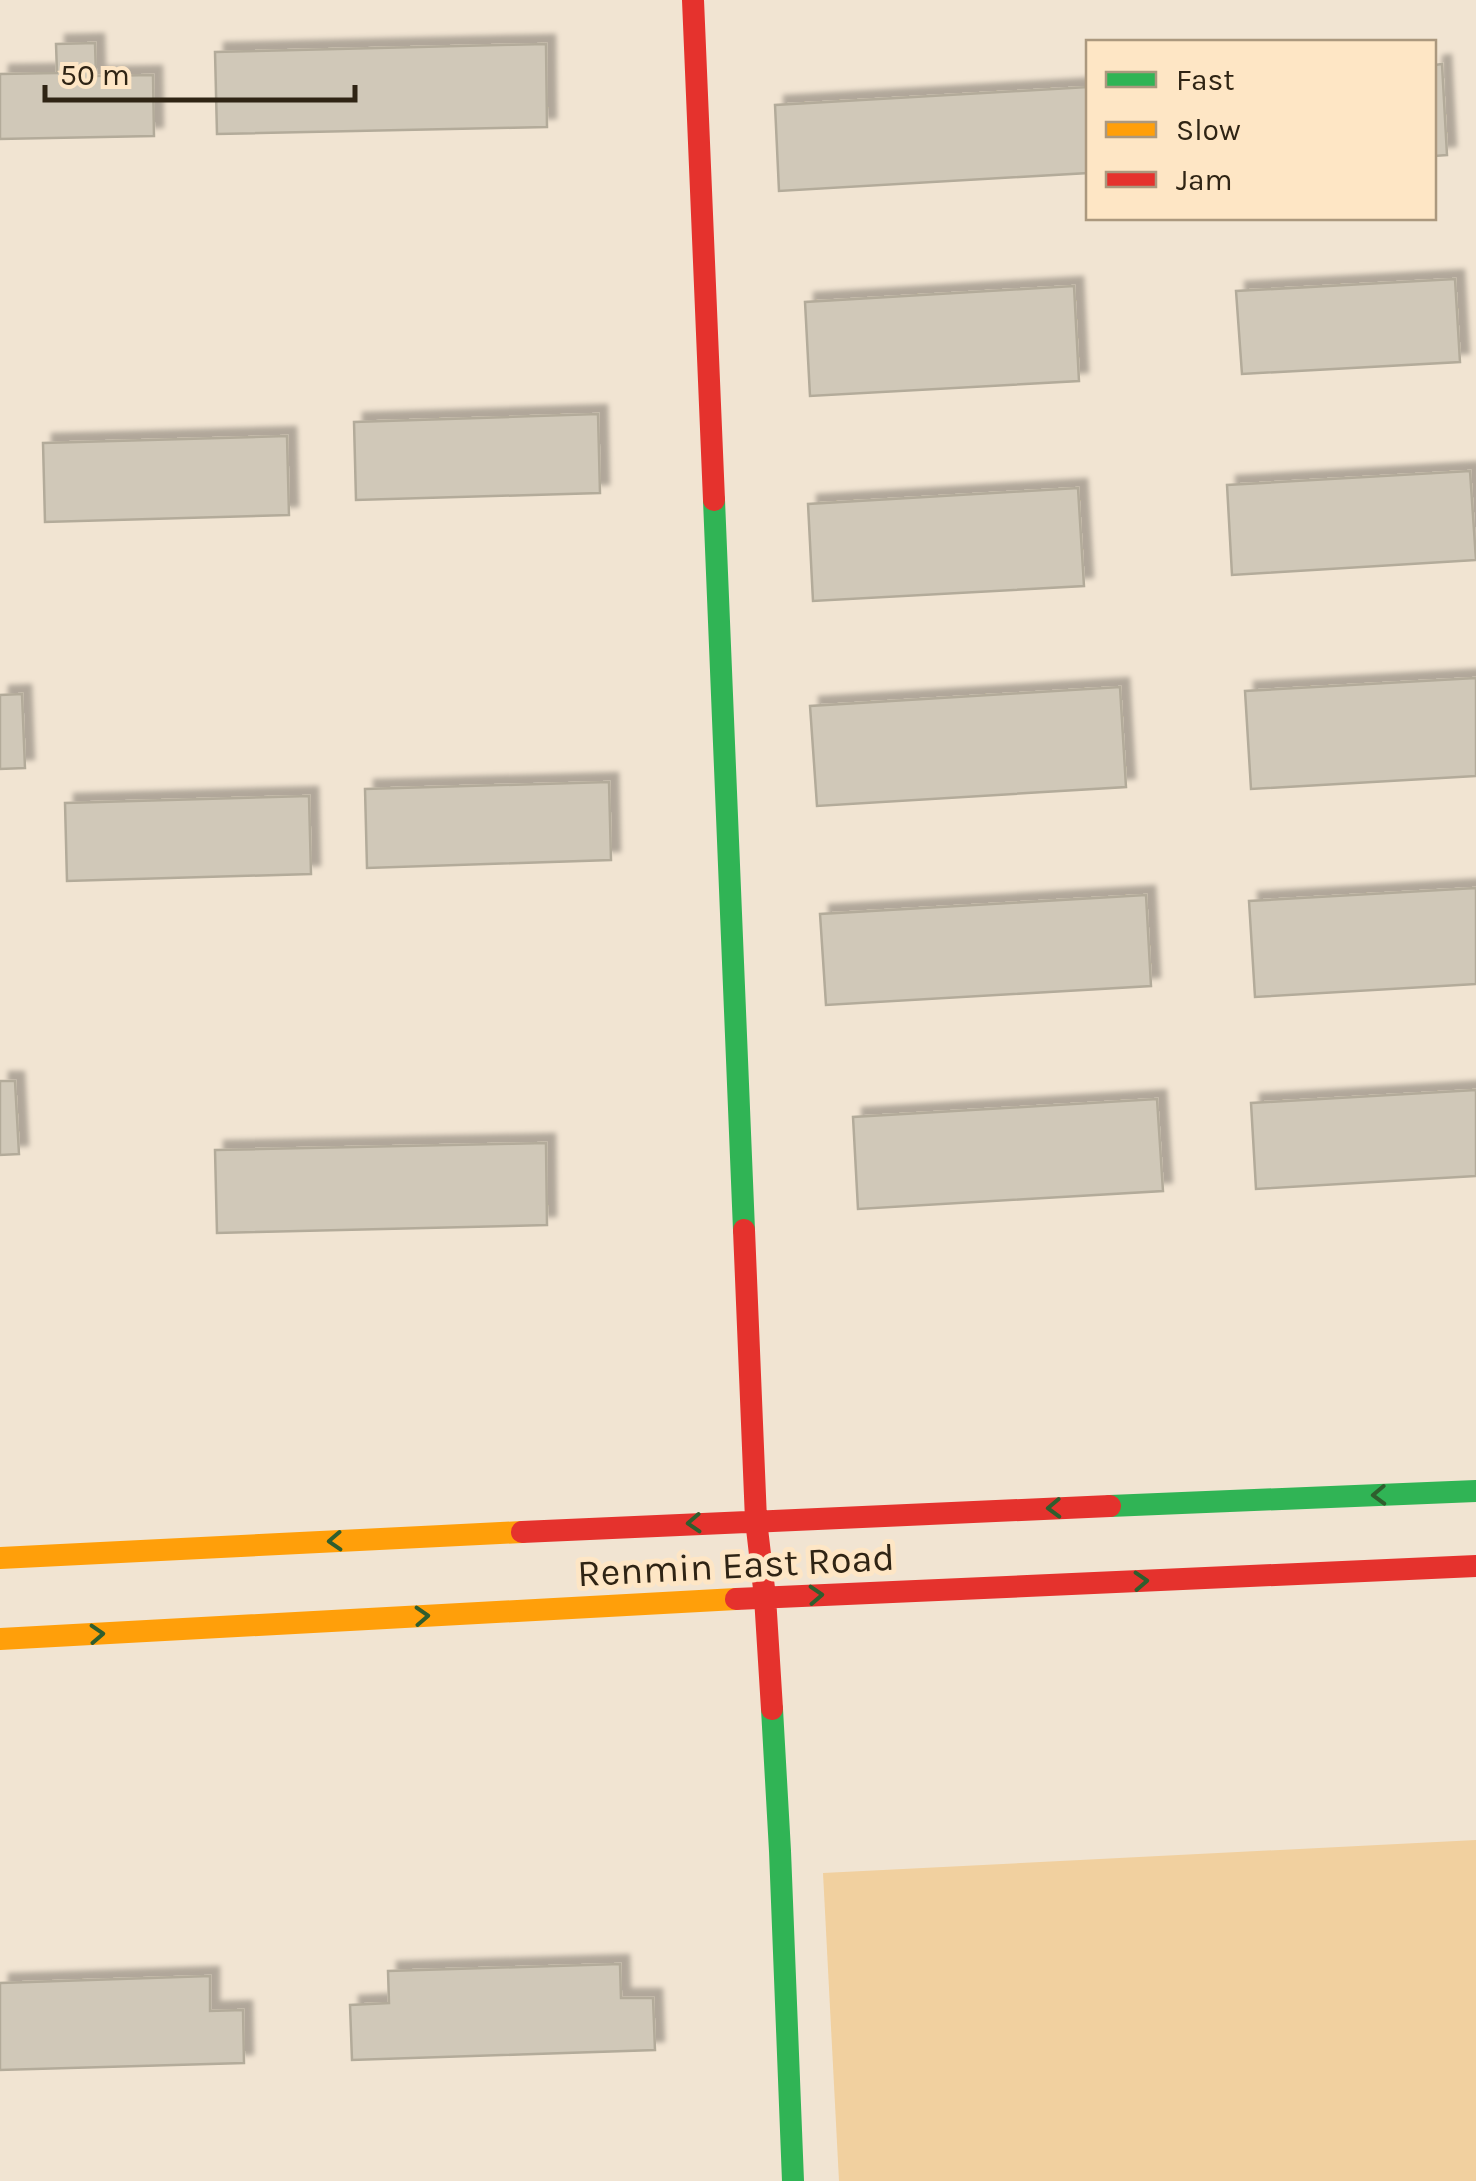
<svg xmlns="http://www.w3.org/2000/svg" width="1476" height="2181" viewBox="0 0 1476 2181" font-family="Karla,sans-serif">
	<style>
		.green { fill: #f1d09f }
		.building { fill: #d0c8b8; stroke: #b3ab9a; stroke-width: 2.5; filter: url(#shadow) }
		.lines { fill: none; stroke-linecap: round; stroke-linejoin: round }
		.fast { stroke: #30b455; stroke-width: 22 }
		.slow { stroke: #ff9f0a; stroke-width: 22 }
		.jam { stroke: #e5322d; stroke-width: 22 }
		.oneway { stroke: #2f5e2e }
		.labels { text-anchor: middle; stroke-width: 10; stroke-linejoin: round; paint-order: stroke }
		.street-label { font-size: 38px; fill: #2f2414; stroke: #fee6c5 }
	</style>
	<defs>
		<filter id="shadow"><feDropShadow dx="9" dy="-9" stdDeviation="2.5" flood-color="#0004"/></filter>
	</defs>
	<rect width="100%" height="100%" fill="#f1e4d2"/>
	<path class="green" d="M1476,1840V2181H839L823,1873Z"/>
	<path class="building" d="M95,43L96,76L153,75L154,136L0,139V74L57,73L56,44Z
		M546,44L547,127L217,134L215,52Z
		M1442,64L1447,155L1434,156V65Z
		M1088,87V173L779,191L775,105Z
		M1455,279L1460,362L1242,374L1236,291Z
		M1074,286L1079,381L810,396L805,302Z
		M598,414L600,493L356,500L354,422Z
		M287,436L289,515L45,522L43,443Z
		M1470,471L1476,560L1232,575L1227,485Z
		M1078,488L1084,586L813,601L808,504Z
		M1476,678V776L1251,789L1245,691Z
		M1120,687L1126,787L817,806L810,706Z
		M22,694L25,768L0,769V695Z
		M609,782L611,860L367,868L365,789Z
		M309,796L311,874L67,881L65,803Z
		M1476,888V984L1255,997L1249,901Z
		M1146,895L1151,986L826,1005L820,914Z
		M0,1081H15L19,1154L0,1155Z
		M1476,1090V1176L1256,1189L1251,1103Z
		M1157,1099L1163,1191L858,1209L853,1117Z
		M546,1143L547,1225L217,1233L215,1150Z
		M620,1964L621,1998H653L655,2050L352,2060L350,2005L389,2003L388,1971Z
		M210,1976V2011L243,2010L244,2063L0,2070V1983Z"/>
	<g class="lines">
		<path class="fast" d="M714,500L744,1230
			M1110,1506L1476,1491
			M772,1709L780,1851L793,2181"/>
		<path class="slow" d="M0,1558L522,1532
			M0,1639L736,1599"/>
		<path class="jam" d="M693,0L714,500
			M744,1230L756,1520L765,1597L772,1709
			M522,1532L1110,1506
			M736,1599L1476,1566"/>
	</g>
	<defs><path id="oneway-chevron" d="M-2-3.5L2.5 0L-2 3.5" fill="none" stroke-width="1.6" stroke-linecap="round" stroke-linejoin="round" transform="scale(2.5)"/></defs>
	<g class="oneway">
		<use href="#oneway-chevron" transform="translate(1379 1495) rotate(178)"/>
		<use href="#oneway-chevron" transform="translate(1054 1508) rotate(178)"/>
		<use href="#oneway-chevron" transform="translate(694 1523) rotate(177)"/>
		<use href="#oneway-chevron" transform="translate(335 1541) rotate(177)"/>
		<use href="#oneway-chevron" transform="translate(1141 1581) rotate(-3)"/>
		<use href="#oneway-chevron" transform="translate(816 1595) rotate(-3)"/>
		<use href="#oneway-chevron" transform="translate(422 1616) rotate(-3)"/>
		<use href="#oneway-chevron" transform="translate(97 1634) rotate(-3)"/>
	</g>
	<g class="labels">
		<g class="street-label">
			<text transform="translate(736 1565) rotate(-3)" y="13">Renmin East Road</text>
		</g>
	</g>
	<rect x="1086" y="40" width="350" height="180" fill="#fee6c5" stroke="#ab987e" stroke-width="2.5"/>
	<rect x="1106" y="72" width="50" height="15" fill="#30b455" stroke="#ab987e" stroke-width="2.5"/>
	<text x="1176" y="90" font-size="30" fill="#2f2414">Fast</text>
	<rect x="1106" y="122" width="50" height="15" fill="#ff9f0a" stroke="#ab987e" stroke-width="2.5"/>
	<text x="1176" y="140" font-size="30" fill="#2f2414">Slow</text>
	<rect x="1106" y="172" width="50" height="15" fill="#e5322d" stroke="#ab987e" stroke-width="2.5"/>
	<text x="1176" y="190" font-size="30" fill="#2f2414">Jam</text>
	<path d="M45 85v15h310v-15" fill="none" stroke="#2f2414" stroke-width="5"/>
	<text x="60" y="85" font-size="30" fill="#2f2414" stroke="#fee6c5" stroke-width="8" paint-order="stroke">50 m</text>
</svg>
